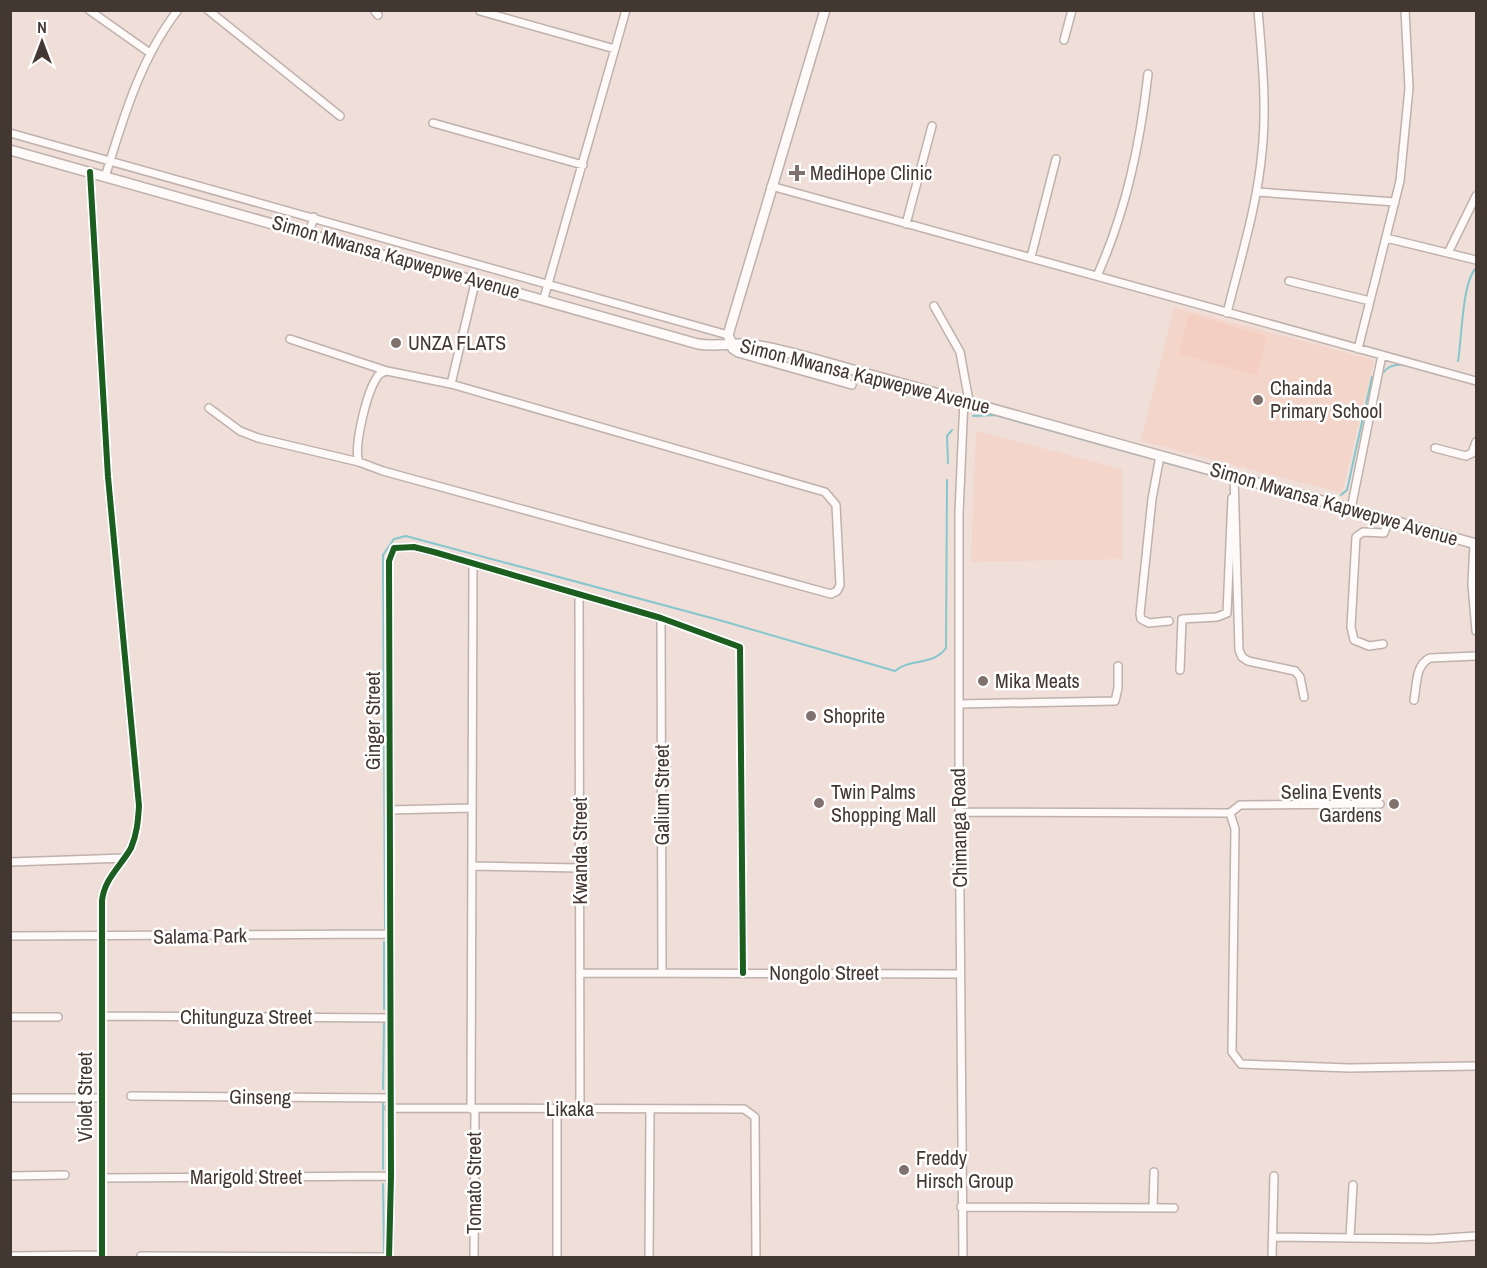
<svg xmlns="http://www.w3.org/2000/svg" width="1487" height="1268" viewBox="0 0 1487 1268" font-family="'Archivo Narrow',sans-serif">
	<style>
		.built { fill: #f3d5ca }
		.garden { fill: #f4cfc1 }
		.lines { fill: none; stroke-linecap: round; stroke-linejoin: round }
		.stream { stroke: #85c7cd; stroke-width: 2 }
		.minor-casing { stroke: #bfb1ac; stroke-width: 10 }
		.major-casing { stroke: #bfb1ac; stroke-width: 12 }
		.minor { stroke: #fdfaf9; stroke-width: 7 }
		.major { stroke: #fdfaf9; stroke-width: 9 }
		.cycleway-casing { stroke: #fff; stroke-width: 10 }
		.cycleway { stroke: #1b5e20; stroke-width: 6 }
		.poi-dot { fill: #80716c; stroke: #fff; stroke-width: 2 }
		.labels { text-anchor: middle; stroke-width: 5; stroke-linejoin: round; paint-order: stroke }
		.poi-label { font-size: 20px; fill: #433732; stroke: #fff; text-anchor: start }
		.street-label { font-size: 20px; fill: #433732; stroke: #fff }
	</style>
	<rect width="100%" height="100%" fill="#f0ded8"/>
	<path class="built" d="M1174,307L1374,360L1342,493L1141,441Z
		M976,431L1122,469V559L971,562Z"/>
	<path class="garden" d="M1189,314L1267,336L1257,375L1179,354Z"/>
	<g class="lines">
		<path class="stream" d="M1458,361C1462,338 1462,282 1476,268
			M1384,372C1396,355 1427,373 1445,376
			M973,416L995,415L1153,459
			M1163,462L1229,480
			M948,463L947,436L952,430
			M1238,483L1282,494
			M1341,495L1347,490L1372,377
			M385,928L383,555L394,539L406,536L417,539L719,620L895,671C910,658 933,666 946,648L947,480
			M384,942V1009
			M383,1089L384,1023
			M383,1169V1103
			M383,1184L384,1251"/>
		<defs>
			<path id="minor" d="M89,10L150,53
				M208,10L340,116
				M374,10L378,15
				M480,11L615,49
				M1064,40L1072,10
				M433,123L583,165
				M10,133L728,335
				M90,172L108,477L139,806C138,821 137,834 131,848C121,866 104,879 102,901V1258
				M105,177C123,119 140,59 178,10
				M771,186L1476,381
				M1257,192L1395,202
				M906,224L932,126
				M309,233L314,217
				M1386,238L1476,260
				M1448,253L1476,196
				M1031,257L1056,159
				M1097,276C1126,211 1140,145 1148,74
				M1289,281L1370,301
				M544,298L626,10
				M934,306L960,352L969,401
				M1227,313C1240,260 1257,207 1262,152C1267,105 1262,58 1258,10
				M731,342L732,349L738,353L852,385
				M1358,349L1400,181L1409,88L1405,10
				M451,384L476,279
				M209,408L240,431L258,438L359,462L383,471L831,594L837,591L840,585L836,505L825,492L451,384L387,371L290,339
				M1435,448L1466,456L1472,453L1476,442
				M1160,456L1152,499L1140,614L1141,619L1149,623L1169,621
				M359,462C353,447 367,393 376,379C378,374 382,372 387,371
				M1234,476L1239,650L1242,657L1248,661L1295,671L1300,677L1304,697
				M1351,509L1382,355
				M1474,544L1472,584L1476,631
				M579,594L580,1109
				M661,618L662,973
				M1383,644L1369,646L1354,640L1351,627L1356,537L1363,532L1384,533L1389,520
				M1180,670L1182,619L1217,617L1227,613L1232,498
				M1414,700C1417,685 1415,665 1430,658L1476,656
				M959,704L1115,701L1118,688V666
				M389,810L472,808
				M960,812L1230,813L1235,829L1232,1052L1241,1064L1349,1068L1476,1066
				M1230,813L1240,805L1380,804
				M10,862L125,858
				M473,866L580,868
				M10,936L390,934
				M580,973L960,974
				M102,1016L390,1018
				M10,1017H58
				M131,1096L389,1098
				M10,1098H102
				M389,1108L744,1109L755,1117L756,1258
				M471,1109L473,564
				M557,1109V1258
				M10,1176L65,1175
				M102,1178L391,1176
				M961,1207L1174,1208
				M1153,1208L1154,1172
				M1274,1237L1432,1239L1476,1236
				M1350,1238L1353,1185
				M10,1256L102,1255
				M141,1256L389,1257
				M389,1258L391,1176L389,561L394,548L414,547L434,552L661,618L740,647L743,973
				M474,1258L475,1109
				M649,1258L650,1110
				M963,1258L959,782V513L964,399
				M1272,1258L1274,1176"/>
			<path id="major" d="M10,150L698,344C718,347 734,342 754,345C785,350 816,360 846,368L1476,544
				M731,342L728,335L825,10"/>
		</defs>
		<use href="#minor" class="minor-casing"/>
		<use href="#major" class="major-casing"/>
		<use href="#minor" class="minor"/>
		<use href="#major" class="major"/>
		<defs>
			<path id="cycleway" d="M90,172L108,477L139,806C138,821 137,834 131,848C121,866 104,879 102,901V1258
				M389,1258L391,1176L389,561L394,548L414,547L434,552L661,618L740,647L743,973"/>
		</defs>
		<use href="#cycleway" class="cycleway-casing"/>
		<use href="#cycleway" class="cycleway"/>
	</g>
	<g class="poi-dot">
		<path d="M794 164h6v6h6v6h-6v6h-6v-6h-6v-6h6z"/>
		<circle cx="396" cy="343" r="6"/>
		<circle cx="1258" cy="400" r="6"/>
		<circle cx="983" cy="681" r="6"/>
		<circle cx="811" cy="716" r="6"/>
		<circle cx="819" cy="803" r="6"/>
		<circle cx="1394" cy="804" r="6"/>
		<circle cx="904" cy="1170" r="6"/>
	</g>
	<g class="labels">
		<g class="poi-label">
			<text x="810" y="180">MediHope Clinic</text>
			<text x="408" y="350">UNZA FLATS</text>
			<text x="1270" y="395">Chainda<tspan x="1270" dy="23">Primary School</tspan></text>
			<text x="995" y="688">Mika Meats</text>
			<text x="823" y="723">Shoprite</text>
			<text x="831" y="799">Twin Palms<tspan x="831" dy="23">Shopping Mall</tspan></text>
			<text x="1382" y="799" text-anchor="end">Selina Events<tspan x="1382" dy="23">Gardens</tspan></text>
			<text x="916" y="1165">Freddy<tspan x="916" dy="23">Hirsch Group</tspan></text>
		</g>
		<g class="street-label">
			<text transform="translate(396 257) rotate(16)" y="7">Simon Mwansa Kapwepwe Avenue</text>
			<text transform="translate(865 376) rotate(14)" y="7">Simon Mwansa Kapwepwe Avenue</text>
			<text transform="translate(1334 504) rotate(16)" y="7">Simon Mwansa Kapwepwe Avenue</text>
			<text transform="translate(373 721) rotate(-90)" y="7">Ginger Street</text>
			<text transform="translate(662 795) rotate(-90)" y="7">Galium Street</text>
			<text transform="translate(959 828) rotate(-91)" y="7">Chimanga Road</text>
			<text transform="translate(580 851) rotate(-90)" y="7">Kwanda Street</text>
			<text transform="translate(200 936) rotate(-1)" y="7">Salama Park</text>
			<text x="824" y="980">Nongolo Street</text>
			<text x="246" y="1024">Chitunguza Street</text>
			<text transform="translate(85 1097) rotate(-90)" y="7">Violet Street</text>
			<text transform="translate(260 1097) rotate(1)" y="7">Ginseng</text>
			<text x="570" y="1116">Likaka</text>
			<text x="246" y="1184">Marigold Street</text>
			<text transform="translate(474 1183) rotate(-90)" y="7">Tomato Street</text>
		</g>
	</g>
	<rect width="1487" height="1268" fill="none" stroke="#433732" stroke-width="24"/>
	<g transform="translate(42 42)" stroke="#ffffff" stroke-width="4.5" paint-order="stroke">
	<path d="M0-4.5L10 22L0 15L-10 22Z" fill="#433732"/>
	<text y="-9" font-size="16" font-weight="bold" text-anchor="middle" fill="#433732">N</text>
	</g>
</svg>
